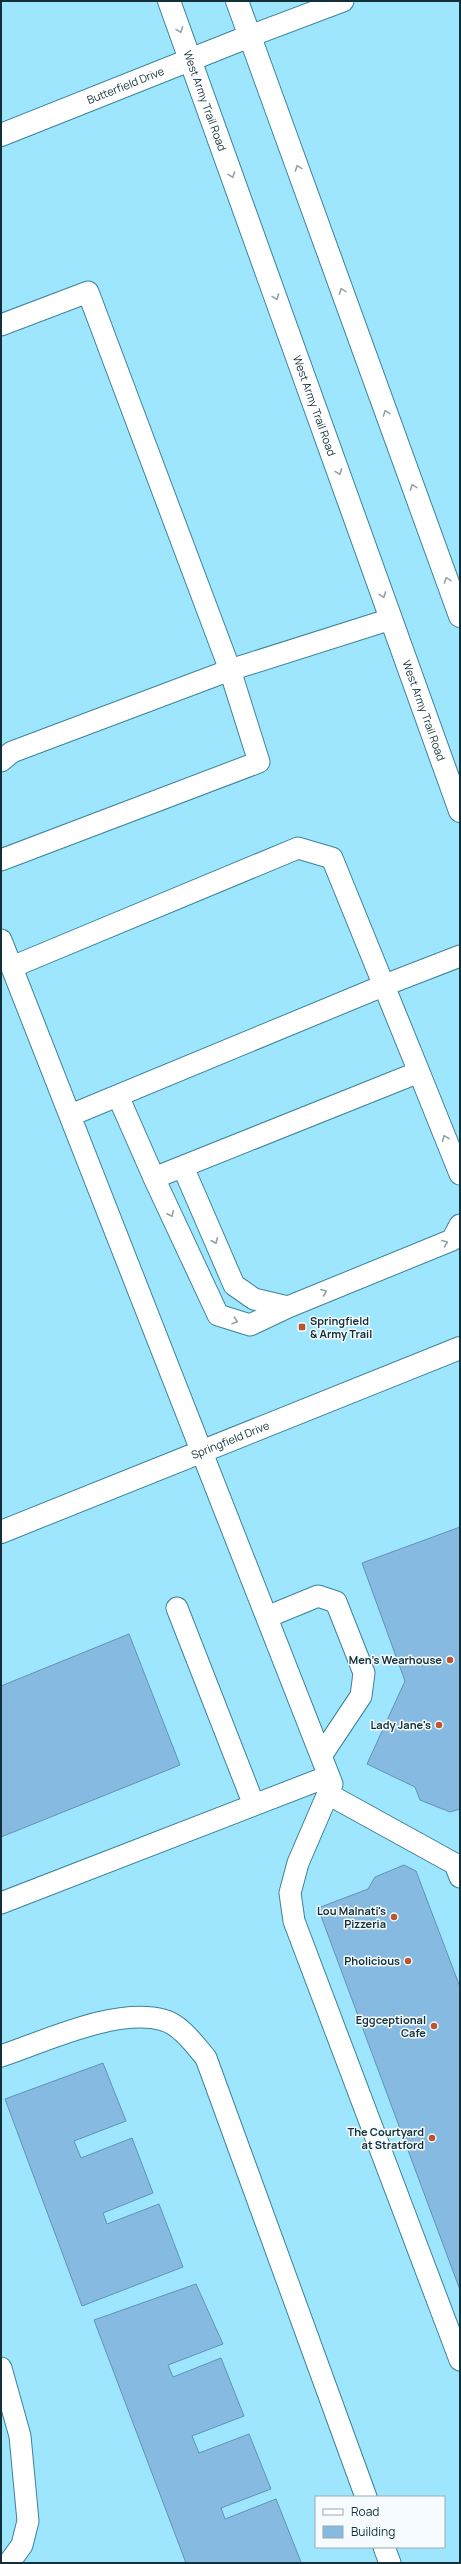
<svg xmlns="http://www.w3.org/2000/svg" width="461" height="2564" viewBox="0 0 461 2564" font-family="Manrope,sans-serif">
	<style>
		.building { fill: #86bae1; stroke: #6093b8 }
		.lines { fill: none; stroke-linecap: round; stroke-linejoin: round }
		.service-casing { stroke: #3c8399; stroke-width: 23 }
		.minor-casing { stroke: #3c8399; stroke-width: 24 }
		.tertiary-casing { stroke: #3c8399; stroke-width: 24 }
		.secondary-casing { stroke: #3c8399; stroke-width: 24 }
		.service { stroke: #fff; stroke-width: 21 }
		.minor { stroke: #fff; stroke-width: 22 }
		.tertiary { stroke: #fff; stroke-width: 22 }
		.secondary { stroke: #fff; stroke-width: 22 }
		.oneway { stroke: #94a2a6 }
		.poi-dot { fill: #bc552b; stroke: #f5fbfe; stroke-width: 1.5 }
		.labels { text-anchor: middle; stroke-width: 3; stroke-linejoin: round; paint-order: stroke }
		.street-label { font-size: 11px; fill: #123039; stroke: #f5fbfe }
		.poi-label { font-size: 11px; font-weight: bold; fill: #123039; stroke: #f5fbfe; text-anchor: end }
	</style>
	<rect width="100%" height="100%" fill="#9ee6fe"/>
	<path class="building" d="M460,1527V1809L450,1812L420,1800L415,1787L367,1764L405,1681L362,1563Z
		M129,1634L180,1765L1,1837V1686Z
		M404,1865L416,1871L460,1987V2290L318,1908L368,1889L375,1877Z
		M103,2063L126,2121L74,2141L81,2158L132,2138L153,2193L103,2213L107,2224L159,2204L183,2267L82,2306L5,2099Z
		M196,2284L223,2344L168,2365L173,2377L221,2358L244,2416L192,2436L199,2453L249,2434L271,2489L221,2508L225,2519L276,2499L301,2562L298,2563H186L94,2320Z"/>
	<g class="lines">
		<defs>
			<path id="service" d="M250,36L343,1
				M1,325L88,292L230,670L259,762L1,860
				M1,761L12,752L230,670L391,619
				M1,940L332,1784L298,1863L290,1893L294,1921L460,2360
				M12,967L298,848L332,858L419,1072L154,1178L118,1096
				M419,1072L460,1174
				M71,1115L385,985L460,956
				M183,1167L234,1285L254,1299L288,1307
				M154,1178L218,1315L250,1325L288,1307L452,1240L460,1225
				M177,1608L254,1805
				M267,1617L318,1596L336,1602L364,1673L361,1696L321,1756
				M328,1794L455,1864L460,1877
				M1,1903L329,1776
				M1,2056C46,2041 117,2007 163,2020C180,2024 195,2045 206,2058L366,2497
				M1,2368L20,2436L28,2521L22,2545L9,2563
				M384,2547L390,2563"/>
			<g id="minor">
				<path id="s1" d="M1,135L250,36"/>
			</g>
			<g id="tertiary">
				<path id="s2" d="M1,1532L460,1348"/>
			</g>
			<g id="secondary">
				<path id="s3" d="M169,1L460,811"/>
				<path d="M237,1L460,616"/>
			</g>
		</defs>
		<use href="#service" class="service-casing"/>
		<use href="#minor" class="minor-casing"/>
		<use href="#tertiary" class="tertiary-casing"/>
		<use href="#secondary" class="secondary-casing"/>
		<use href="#service" class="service"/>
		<use href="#minor" class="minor"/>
		<use href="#tertiary" class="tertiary"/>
		<use href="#secondary" class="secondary"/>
	</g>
	<defs><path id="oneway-chevron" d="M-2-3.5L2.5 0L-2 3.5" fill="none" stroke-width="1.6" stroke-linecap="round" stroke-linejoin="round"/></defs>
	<g class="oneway">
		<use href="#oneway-chevron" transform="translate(180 30) rotate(69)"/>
		<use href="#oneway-chevron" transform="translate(298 168) rotate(-110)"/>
		<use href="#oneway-chevron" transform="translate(232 175) rotate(70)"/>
		<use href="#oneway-chevron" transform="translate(342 291) rotate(-110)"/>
		<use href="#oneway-chevron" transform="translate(276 297) rotate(70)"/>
		<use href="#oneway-chevron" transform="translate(386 413) rotate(-110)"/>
		<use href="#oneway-chevron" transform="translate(339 472) rotate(70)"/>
		<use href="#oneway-chevron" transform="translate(413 487) rotate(-110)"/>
		<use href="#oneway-chevron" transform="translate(447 580) rotate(-110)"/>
		<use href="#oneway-chevron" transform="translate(383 595) rotate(70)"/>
		<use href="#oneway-chevron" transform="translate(445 1138) rotate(-112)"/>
		<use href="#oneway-chevron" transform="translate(171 1214) rotate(65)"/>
		<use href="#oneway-chevron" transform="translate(215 1241) rotate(67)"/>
		<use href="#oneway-chevron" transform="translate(445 1243) rotate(-22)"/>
		<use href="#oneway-chevron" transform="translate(324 1292) rotate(-22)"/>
		<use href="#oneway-chevron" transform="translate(235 1321) rotate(18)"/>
	</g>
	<g class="poi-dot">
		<rect x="298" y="1323" width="8" height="8" rx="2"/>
		<circle cx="450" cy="1660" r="4"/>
		<circle cx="439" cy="1725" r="4"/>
		<circle cx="394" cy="1917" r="4"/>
		<circle cx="408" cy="1961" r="4"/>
		<circle cx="434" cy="2026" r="4"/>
		<circle cx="432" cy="2138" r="4"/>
	</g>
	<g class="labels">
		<g class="street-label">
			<text dy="4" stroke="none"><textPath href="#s1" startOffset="134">Butterfield Drive</textPath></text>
			<text dy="4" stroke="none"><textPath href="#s3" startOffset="106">West Army Trail Road</textPath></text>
			<text dy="4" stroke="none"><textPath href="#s3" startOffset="430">West Army Trail Road</textPath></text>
			<text dy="4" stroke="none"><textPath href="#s3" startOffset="754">West Army Trail Road</textPath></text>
			<text dy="4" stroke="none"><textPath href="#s2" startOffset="247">Springfield Drive</textPath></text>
		</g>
		<g class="poi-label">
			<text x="310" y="1325" text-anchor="start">Springfield<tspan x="310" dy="13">&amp; Army Trail</tspan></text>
			<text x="442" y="1664">Men's Wearhouse</text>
			<text x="431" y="1729">Lady Jane's</text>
			<text x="386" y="1915">Lou Malnati's<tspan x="386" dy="13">Pizzeria</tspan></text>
			<text x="400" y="1965">Pholicious</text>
			<text x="426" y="2024">Eggceptional<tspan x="426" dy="13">Cafe</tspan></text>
			<text x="424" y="2136">The Courtyard<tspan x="424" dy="13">at Stratford</tspan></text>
		</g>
	</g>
	<rect width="461" height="2564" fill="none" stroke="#123039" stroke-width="4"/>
	<rect x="315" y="2496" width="130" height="52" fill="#f5fbfe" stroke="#9aaaaf"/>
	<rect x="323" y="2509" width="20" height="6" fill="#ffffff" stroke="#9aaaaf"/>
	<text x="351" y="2516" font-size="12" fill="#123039">Road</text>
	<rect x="323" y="2526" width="20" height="12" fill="#86bae1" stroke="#9aaaaf"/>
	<text x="351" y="2536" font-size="12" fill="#123039">Building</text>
</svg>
